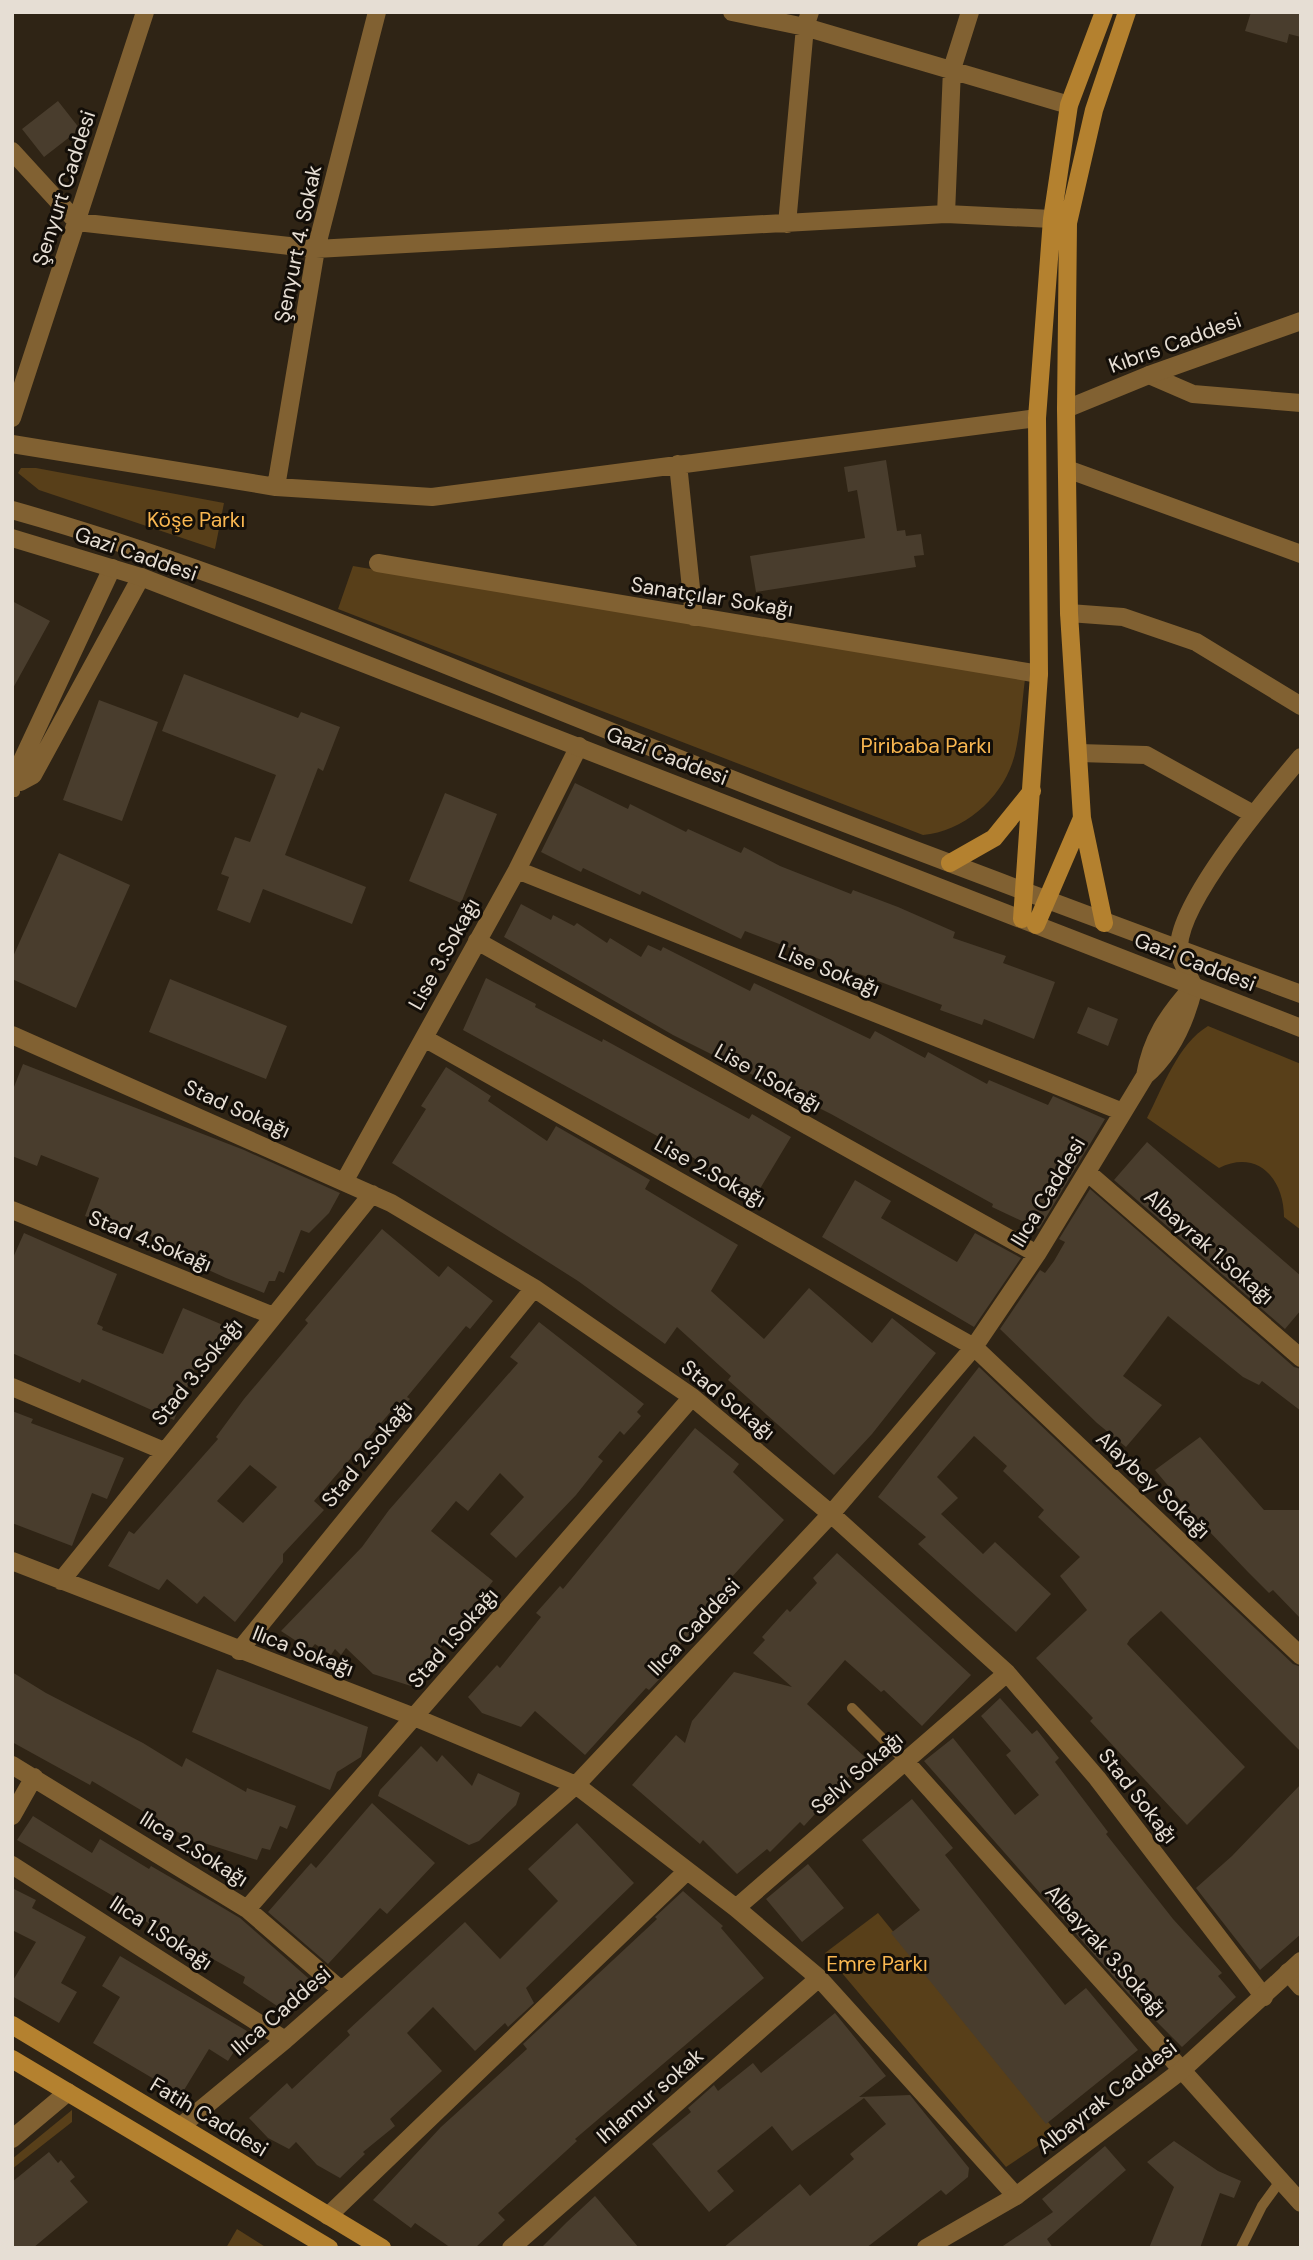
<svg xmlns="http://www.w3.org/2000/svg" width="1313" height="2260" viewBox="0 0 1313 2260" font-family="'DM Sans',sans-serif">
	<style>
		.green { fill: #583f19 }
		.building { fill: #493d2d; fill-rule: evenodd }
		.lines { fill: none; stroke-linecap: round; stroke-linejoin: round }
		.service { stroke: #816132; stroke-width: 10 }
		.minor { stroke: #816132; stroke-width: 18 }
		.tertiary { stroke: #816132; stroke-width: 18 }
		.secondary { stroke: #b4812f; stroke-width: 18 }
		.labels { text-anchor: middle; stroke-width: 6; stroke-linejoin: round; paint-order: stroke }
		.street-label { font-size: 21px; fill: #e6ded4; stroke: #130e08 }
		.park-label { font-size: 21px; fill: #f9b751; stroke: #130e08 }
	</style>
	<rect width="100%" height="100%" fill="#2f2415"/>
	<path class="green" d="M21,468H36L224,503L215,549L39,490L18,473Z
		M353,566L1025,679C1022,702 1021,726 1016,749C1008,793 967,831 923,835L338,609Z
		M1208,1026L1301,1064V1230L1284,1217C1284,1178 1257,1149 1219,1168L1147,1118C1163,1087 1178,1044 1208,1026Z
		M878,1913L1057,2133L1006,2167L825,1953Z
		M72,2110V2122L12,2169V2159Z
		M237,2229L267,2248H226Z"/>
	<path class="building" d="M1251,12H1301V37L1289,34L1287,43L1245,31Z
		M58,101L80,129L44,157L22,129Z
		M886,460L897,531L905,530L906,536L921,534L924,555L914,556L916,567L756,592L750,556L865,538L857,490L848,492L844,467Z
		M12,601L50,621L12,690Z
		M184,674L298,718L301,712L340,727L323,771L318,768L285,855L366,887L352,924L263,889L250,923L217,910L229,877L221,874L235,837L250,842L276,775L162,731Z
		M99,700L158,722L122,821L63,800Z
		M575,783L628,809L630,804L686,832L688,829L741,853L744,847L780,866L851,894L853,890L898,907L955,932L953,938L1006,956L1003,963L1055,982L1034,1039L984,1019L982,1025L940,1010L942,1005L745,931L741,939L642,891L640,895L583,868L581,872L541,852Z
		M445,793L497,814L461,903L409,881Z
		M59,853L130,885L76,1008L12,979V959Z
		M521,904L551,920L553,915L574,926L577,923L607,943L610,938L641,957L648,945L661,951L663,947L750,991L754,983L870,1039L875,1031L925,1058L928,1052L987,1084L989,1080L1048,1105L1053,1096L1105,1119L1039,1229L992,1207L993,1204L831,1114L673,1035L504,937Z
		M486,978L536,1004L535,1007L602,1042L603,1039L749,1119L752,1114L791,1137L755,1197L670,1143L463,1030Z
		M170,979L287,1026L266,1079L149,1032Z
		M1088,1007L1118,1019L1108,1046L1077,1033Z
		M23,1064L244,1150L340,1193L329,1213L309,1233L301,1230L284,1273L279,1271L275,1281H269L264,1293L226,1278L178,1256L182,1249L121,1224L119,1228L85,1216L99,1178L41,1155L37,1166L12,1156V1092Z
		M446,1067L491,1096L488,1101L547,1141L556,1126L650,1180L645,1189L738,1245L711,1291L764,1339L809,1288L872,1343L892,1318L936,1353L872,1434L834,1475L728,1380L731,1376L677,1327L665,1344L578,1281L392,1163L426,1109L421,1106Z
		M1147,1142L1301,1276V1310L1285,1329L1114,1180Z
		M855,1180L891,1201L881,1218L957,1262L975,1233L1021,1258L974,1327L822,1237Z
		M1090,1189L1294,1367L1301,1369V1411L1262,1381L1259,1385L1243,1377L1168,1316L1123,1376L1162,1405L1126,1447L1097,1423L1000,1329L1040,1270L1045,1273L1054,1261L1065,1242L1059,1239Z
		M382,1229L439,1277L448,1266L493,1301L470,1329L466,1326L407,1397L410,1399L398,1413L393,1409L314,1501L324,1510L283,1554V1562L235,1622L204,1596L197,1604L167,1579L159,1590L108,1566L129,1531L134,1534L218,1439L216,1437L244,1399L308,1323L305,1320ZM250,1465L277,1487L243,1523L217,1501Z
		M24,1233L117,1274L97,1324L103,1327L102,1330L163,1354L183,1308L230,1328L222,1348L209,1360L200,1356L174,1420L82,1379L80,1383L12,1353V1260Z
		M539,1322L644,1404L637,1412L641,1416L624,1435L620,1431L598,1457L603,1461L576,1495L516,1558L490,1534L524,1497L500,1473L468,1511L456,1501L431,1531L493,1581L411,1686L373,1674L346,1648L341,1655L335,1649L331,1655L315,1644L310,1650L281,1631L362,1547L389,1510L518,1363L510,1357Z
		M979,1367L1293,1664L1301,1667V1752L1161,1611L1130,1639L1127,1644L1245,1767L1187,1825L1090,1721L1093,1718L1036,1658L1087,1610L1060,1576L1080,1557L1038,1517L1044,1510L1003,1471L1007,1466L974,1436L937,1477L958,1498L941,1514L983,1554L995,1542L1051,1594L1016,1632L918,1544L926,1537L878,1497Z
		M12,1411L33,1419L31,1423L124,1458L107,1499L92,1493L72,1546L12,1523Z
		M695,1428L739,1464L733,1472L784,1520L730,1579L733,1582L665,1663L670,1668L649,1690L646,1688L585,1755L535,1711L521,1727L482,1713L468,1697L497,1665L500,1668L541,1617L536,1613L560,1586L563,1589Z
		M1200,1437L1264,1510H1301V1619L1273,1590L1269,1593L1248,1572L1185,1506L1155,1470Z
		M837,1553L971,1675L922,1726L884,1690L881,1692L845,1660L807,1704L866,1758L804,1826L800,1822L770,1852L767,1849L737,1874L703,1840L700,1844L632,1785L676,1735L685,1743L692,1721L734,1672L792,1687L753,1653L765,1640L762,1637L787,1609L790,1612L817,1583L813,1578Z
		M217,1669L368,1727L361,1757L337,1772L330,1790L192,1732Z
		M12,1672L46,1693L143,1743L182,1767L186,1758L246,1792L247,1788L296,1806L287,1829L280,1826L270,1850L262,1848L257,1860L204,1843L203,1847L92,1781L90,1785L12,1742Z
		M1000,1698L1032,1734L1037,1730L1059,1758L1055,1762L1108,1832L1106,1834L1173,1919L1222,1973L1218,1976L1236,1997L1182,2047L1128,1993L924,1761L953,1738L1015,1815L1039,1795L1006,1755L1011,1751L981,1716Z
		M421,1746L437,1762L442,1755L472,1786L478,1773L520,1793L516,1805L479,1841L469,1845L378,1796L380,1790Z
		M1301,1784V1934L1260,1970L1196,1888L1232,1856Z
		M912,1799L953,1848L945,1855L1065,2005L1086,1988L1138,2050L1046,2124L891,1933L920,1910L862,1840Z
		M372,1803L435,1863L387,1914L380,1908L328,1964L268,1912L311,1863L316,1868Z
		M33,1816L92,1853L100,1839L149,1869L151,1866L213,1902L240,1918L316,1985L286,2012L243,1983L245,1977L129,1912L132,1907L17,1840Z
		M577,1823L634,1883L526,1988L534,2003L508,2027L505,2023L475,2051L433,2007L407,2033L442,2071L390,2119L395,2126L363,2152L365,2154L340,2178L317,2165L296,2142L289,2149L268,2138L249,2118L287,2083L292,2089L350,2035L347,2031L465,1922L500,1959L558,1901L528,1869Z
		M808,1864L844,1908L802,1942L766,1899Z
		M12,1888L36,1900L32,1908L86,1937L61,1983L77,1992L59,2023L12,1996V1982L36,1942L12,1930Z
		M683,1891L723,1926L721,1928L764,1978L575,2139L577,2141L498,2213L505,2220L475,2248H451L415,2223L411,2228L373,2200L441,2127L527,2049L523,2044L657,1919L655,1917Z
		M120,1956L247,2031L228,2061L209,2049L181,2095L93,2043L120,1997L102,1986Z
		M835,2013L886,2076L859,2097L910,2095L969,2168L968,2177L946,2195L941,2190L866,2248H723L800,2184L810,2196L854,2159L850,2154L886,2124L864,2098L792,2151L772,2126L717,2171L734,2191L709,2212L652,2144L691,2112L688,2108L714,2085L718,2091L753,2063L761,2073Z
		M1174,2141L1218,2171L1241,2181L1234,2198L1220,2193L1200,2248H1149L1174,2187L1147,2162Z
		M1105,2146L1126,2170L1047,2239L1053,2248H1000L1053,2212L1042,2199Z
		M49,2152L58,2163L61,2160L75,2177L70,2181L88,2202L33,2248H12V2182Z
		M595,2196L639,2248H541L567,2222Z"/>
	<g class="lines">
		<path class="service" d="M12,791L15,792
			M852,1708L905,1761
			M1241,2248L1262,2206L1281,2180"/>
		<path class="minor" d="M732,12L805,27L1069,105
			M12,151L77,222L316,249L946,214L1052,219
			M946,214L952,69L970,12
			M787,224L805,27L810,12
			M1149,375L1193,394L1301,403
			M12,418L145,12
			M12,444L276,487L432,497L1037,418
			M678,464L694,617
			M1067,469L1301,554
			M276,487L316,249L377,12
			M378,563L1039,674
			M112,568L18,769L20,782L33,775L141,577
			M1069,613L1123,617L1196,642L1301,706
			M1079,753L1146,755L1253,814
			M517,870L1123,1112
			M477,941L1037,1254
			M1194,987C1189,975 1178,958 1179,946C1181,899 1269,795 1301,757
			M12,1035L391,1203L534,1288L692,1397L831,1514L1007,1673L1097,1778L1264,1997
			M424,1038L974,1347L1301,1656
			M1145,1076C1151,1040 1168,1014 1192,988
			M1087,1172L1301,1358
			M344,1182L517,870L579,746
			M12,1210L271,1315
			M12,1387L164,1451
			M12,1561L414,1717L576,1785L736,1908L819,1978L1016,2196
			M61,1581L372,1194
			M239,1651L534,1288
			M905,1761L1301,2203
			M12,1765L247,1909L340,1989
			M12,1816L34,1777
			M12,1865L285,2040
			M736,1908L1007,1673
			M247,1909L692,1397
			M1288,1972L1301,1987
			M181,2126L285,2040L576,1785L831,1514L974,1347L1037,1254L1145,1076C1172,1053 1186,1020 1194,987
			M12,2139L68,2092
			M328,2216L686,1872
			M511,2248L819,1978"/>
		<path class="tertiary" d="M1066,409L1149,375L1301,321
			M12,510C219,568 416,654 615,733C842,824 1071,909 1301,994
			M12,538L141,577L1301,1028
			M926,2248L1016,2196L1182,2070L1301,1961"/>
		<path class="secondary" d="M950,863L994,838L1032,791
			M1022,919L1039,674L1037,418L1052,219L1069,105L1104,12
			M1104,923L1082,818L1069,613L1066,409L1068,223L1094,110L1127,12
			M1036,925L1082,818
			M12,2025L382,2248
			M12,2059L329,2248"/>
	</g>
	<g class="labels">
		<g class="street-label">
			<text transform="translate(64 188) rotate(-72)" y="7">Şenyurt Caddesi</text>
			<text transform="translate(298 244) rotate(-78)" y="7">Şenyurt 4. Sokak</text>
			<text transform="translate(1175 343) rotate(-20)" y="7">Kıbrıs Caddesi</text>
			<text transform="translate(136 554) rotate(19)" y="7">Gazi Caddesi</text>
			<text transform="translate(712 597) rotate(9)" y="7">Sanatçılar Sokağı</text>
			<text transform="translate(667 756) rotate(21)" y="7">Gazi Caddesi</text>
			<text transform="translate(444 954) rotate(-61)" y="7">Lise 3.Sokağı</text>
			<text transform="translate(1195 962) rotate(21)" y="7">Gazi Caddesi</text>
			<text transform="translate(829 970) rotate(22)" y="7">Lise Sokağı</text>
			<text transform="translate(768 1078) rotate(29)" y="7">Lise 1.Sokağı</text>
			<text transform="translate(237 1109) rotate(24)" y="7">Stad Sokağı</text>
			<text transform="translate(710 1172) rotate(29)" y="7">Lise 2.Sokağı</text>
			<text transform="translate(1048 1192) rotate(-59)" y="7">Ilıca Caddesi</text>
			<text transform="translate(150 1241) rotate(22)" y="7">Stad 4.Sokağı</text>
			<text transform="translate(1209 1247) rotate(41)" y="7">Albayrak 1.Sokağı</text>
			<text transform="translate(197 1372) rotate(-51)" y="7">Stad 3.Sokağı</text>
			<text transform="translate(728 1400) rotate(39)" y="7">Stad Sokağı</text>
			<text transform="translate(367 1454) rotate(-51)" y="7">Stad 2.Sokağı</text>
			<text transform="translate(1153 1485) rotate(43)" y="7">Alaybey Sokağı</text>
			<text transform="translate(694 1627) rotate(-47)" y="7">Ilıca Caddesi</text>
			<text transform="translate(453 1638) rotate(-49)" y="7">Stad 1.Sokağı</text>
			<text transform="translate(303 1651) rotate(21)" y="7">Ilıca Sokağı</text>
			<text transform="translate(857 1773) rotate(-41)" y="7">Selvi Sokağı</text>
			<text transform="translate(1138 1796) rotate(52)" y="7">Stad Sokağı</text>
			<text transform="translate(194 1849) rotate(32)" y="7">Ilıca 2.Sokağı</text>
			<text transform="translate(161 1933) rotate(33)" y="7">Ilıca 1.Sokağı</text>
			<text transform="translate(1106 1951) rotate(48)" y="7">Albayrak 3.Sokağı</text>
			<text transform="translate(281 2011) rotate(-41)" y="7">Ilıca Caddesi</text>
			<text transform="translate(650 2096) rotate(-41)" y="7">Ihlamur sokak</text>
			<text transform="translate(1107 2097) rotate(-38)" y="7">Albayrak Caddesi</text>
			<text transform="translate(209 2117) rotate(31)" y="7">Fatih Caddesi</text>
		</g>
		<g class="park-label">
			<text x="196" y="527">Köşe Parkı</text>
			<text x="926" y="753">Piribaba Parkı</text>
			<text x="877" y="1971">Emre Parkı</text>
		</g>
	</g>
	<rect width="1313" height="2260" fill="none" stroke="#e6ded4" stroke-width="28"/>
</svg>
